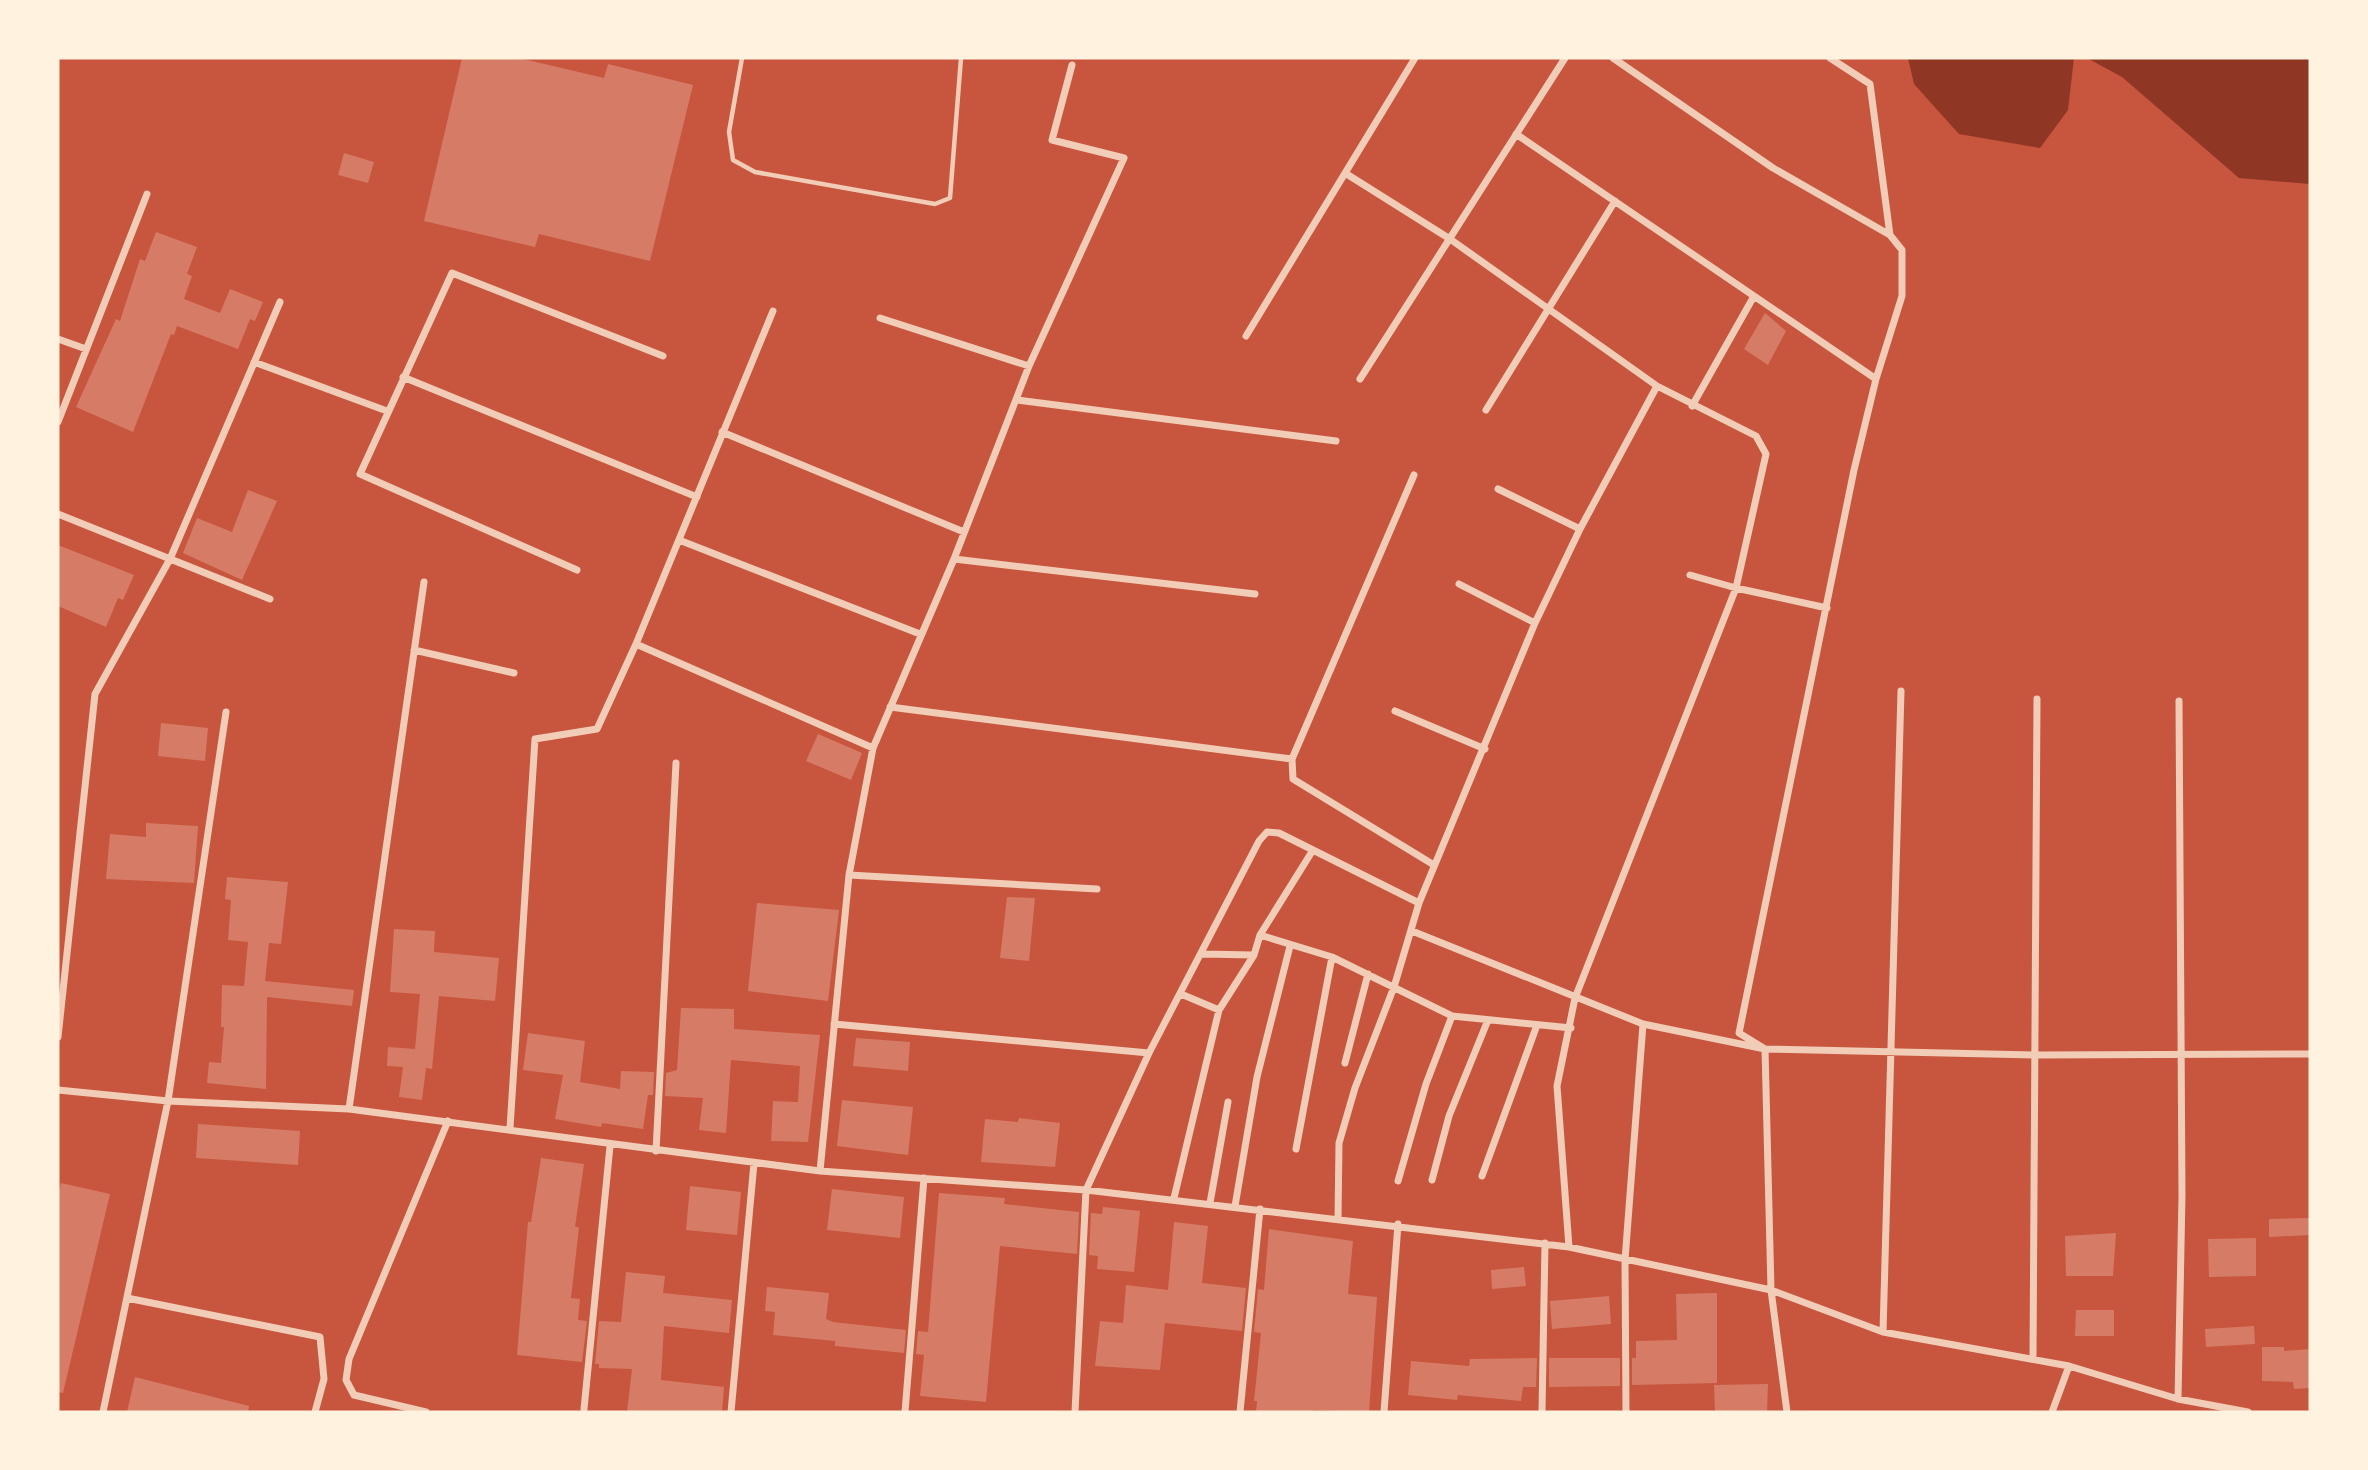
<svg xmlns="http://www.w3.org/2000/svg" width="2368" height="1470" viewBox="0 0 2368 1470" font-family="'IBM Plex Serif',serif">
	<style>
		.water { fill: #8f3625 }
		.building { fill: #d67c66 }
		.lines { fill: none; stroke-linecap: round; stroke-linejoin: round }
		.service { stroke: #f1ccb7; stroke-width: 4.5 }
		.minor { stroke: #f1ccb7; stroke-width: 7 }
	</style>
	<rect width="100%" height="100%" fill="#c8553d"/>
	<path class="water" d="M1908,58H2074L2068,110L2040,148L1959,134L1914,84Z
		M2087,58H2310V184L2239,178L2122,77Z"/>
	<path class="building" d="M462,58H519L604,78L608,64L693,85L650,261L539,234L535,247L424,221Z
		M344,153L374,162L368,183L338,175Z
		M156,232L197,247L187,274L192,276L184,299L220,313L230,289L263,302L255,321L250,319L238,349L177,326L174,335L171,334L133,432L76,407L116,319L120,321L140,259L145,261Z
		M1765,313L1786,331L1768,365L1744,349Z
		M248,490L277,501L242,580L183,553L197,518L232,532Z
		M58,545L134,575L123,600L118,598L106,627L58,606Z
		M161,723L208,728L205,761L158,756Z
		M818,734L862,753L851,780L806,761Z
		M146,823L198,826L194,883L106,879L110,834L146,837Z
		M227,877L288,882L281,944L269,943L265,981L354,990L352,1006L267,997L266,1089L207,1083L209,1062L221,1063L224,1027H221L222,985L244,986L248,942L228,940L231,900L225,899Z
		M1007,897L1035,898L1029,961L1000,958Z
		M757,903L839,910L828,1001L748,991Z
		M394,929L435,931L434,952L499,958L495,1001L439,996L432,1069L426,1068L422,1100L399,1097L403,1067L387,1066L388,1047L415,1049L420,994L390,992Z
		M681,1008L734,1009V1029L820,1035L808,1142L771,1141L773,1101L798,1102L800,1066L731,1060L726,1133L699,1130L703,1098L665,1096L666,1073L677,1070Z
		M528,1033L585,1041L580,1082L620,1089L621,1071L654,1072L653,1095H648L643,1129L602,1123L601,1127L555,1119L563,1075L523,1070Z
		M856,1038L910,1042L908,1071L853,1066Z
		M842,1100L913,1107L908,1155L837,1146Z
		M1019,1118L1060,1123L1055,1167L981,1162L985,1119L1018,1122Z
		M198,1124L300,1131L298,1165L196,1158Z
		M541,1158L584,1164L575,1227H579L571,1298L580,1299L578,1320L587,1321L582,1362L517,1355L528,1222H531Z
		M61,1183L110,1194L63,1393L58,1392V1195Z
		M690,1186L741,1192L737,1235L686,1230Z
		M832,1189L904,1197L900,1238L827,1230Z
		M939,1193L1005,1198L1004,1204L1079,1212L1077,1254L1000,1246L986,1402L920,1396L924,1355L916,1354L918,1331L928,1332Z
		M1103,1207L1140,1211L1134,1272L1097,1269L1098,1256L1089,1255L1091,1213L1102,1214Z
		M2310,1218V1235L2269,1237V1219Z
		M1174,1222L1208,1226L1202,1283L1246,1288L1242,1331L1165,1323L1160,1370L1095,1366L1100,1321L1123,1323L1126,1285L1168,1290Z
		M1269,1229L1353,1241L1348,1294L1377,1297L1369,1412L1313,1410V1412H1256L1257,1401H1254L1261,1333L1254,1332L1258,1289L1264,1290Z
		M2116,1233L2113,1276H2066L2065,1236Z
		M2256,1238V1276L2209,1277L2208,1239Z
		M1524,1267L1526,1286L1492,1289L1491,1270Z
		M626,1272L665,1276L663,1293L732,1300L729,1333L664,1326L661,1380L724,1387L722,1412H627L632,1369L599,1368V1364H595L599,1321L621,1322Z
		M767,1287L829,1293L826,1319L833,1322L906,1330L904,1353L835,1346V1341L773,1335L775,1312L765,1311Z
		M1717,1293V1383L1632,1385V1358H1636V1341L1677,1340L1676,1294Z
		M1609,1296L1611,1324L1552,1329L1550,1301Z
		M2076,1310H2114V1336H2075Z
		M2254,1326L2255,1344L2206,1347L2205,1329Z
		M2262,1347H2284V1351L2310,1349V1388L2294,1389L2293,1382L2262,1381Z
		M1537,1358L1536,1387H1523L1521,1401L1458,1395L1457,1400L1408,1395L1411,1361L1469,1366L1470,1359Z
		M1549,1358H1620V1386L1549,1387Z
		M135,1377L249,1406L248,1412H127Z
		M1768,1384L1767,1412H1715L1714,1385Z"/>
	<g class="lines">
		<path class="service" d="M742,58L729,132L733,160L755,172L935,204L950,198L961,58"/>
		<path class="minor" d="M1613,58L1773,168L1890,235L1902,250V296L1876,379L1854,470L1739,1033L1765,1049
			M1830,58L1870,84L1890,235
			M1516,134L1876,379
			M1345,173L1450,239L1657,386L1756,436L1766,454L1736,588L1575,998L1557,1086L1569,1247
			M1246,336L1415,58
			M58,339L86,349
			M254,362L387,411
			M1029,366L1124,158L1052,140L1072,65
			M403,377L697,497
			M1360,379L1565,58
			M1017,400L1336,441
			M1692,406L1754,296
			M1486,410L1615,201
			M58,422L147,194
			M722,432L964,532
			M1414,475L1292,759L1293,779L1434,865
			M1498,489L1580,529
			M58,514L270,599
			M679,540L920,634
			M954,559L1255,594
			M577,570L360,474L452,273L663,356
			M1690,575L1736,588L1827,608
			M1459,584L1535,623
			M636,644L873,748
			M414,650L514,673
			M890,707L1292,759
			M1395,711L1485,749
			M849,875L1097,889
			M1412,931L1643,1024L1765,1049L2036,1055L2310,1054
			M1260,935L1332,957L1452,1016L1571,1028
			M1202,954L1254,955
			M1181,994L1219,1010
			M834,1024L1149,1053
			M58,1037L95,694L170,559L280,302
			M1765,1049L1771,1290L1787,1412
			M1345,1063L1368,974
			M58,1090L168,1101L349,1109L820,1171L1086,1190L1569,1247L1771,1290L1883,1332L2069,1366L2178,1399L2248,1412
			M349,1109L424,582
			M510,1128L535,739L597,729L636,644L773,311
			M1296,1149L1332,957
			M656,1151L676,763
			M820,1171L849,875L873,748L954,559L1029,366L880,318
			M1482,1176L1537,1025
			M1432,1180L1449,1116L1488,1020
			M1398,1181L1426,1084L1452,1016
			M1174,1198L1219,1010L1254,955L1260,935L1313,850
			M1210,1203L1228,1102
			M1235,1206L1257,1077L1290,946
			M1338,1219L1339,1143L1355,1088L1394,987L1419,903L1535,623L1580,529L1657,386
			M127,1298L320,1337L324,1379L315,1412
			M1883,1332L1901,691
			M2033,1359L2037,699
			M2178,1399L2182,1195L2179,701
			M584,1409L610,1146
			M103,1412L168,1101L226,712
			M426,1412L354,1395L346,1380L349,1359L448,1121
			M731,1412L754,1163
			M905,1412L924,1178
			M1075,1412L1086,1190L1149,1053L1259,841L1267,832L1279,833L1419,903
			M1240,1412L1260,1209
			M1384,1412L1398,1224
			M1542,1412L1545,1243
			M1626,1412L1625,1260L1643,1024
			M2052,1412L2069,1366"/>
	</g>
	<rect width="2368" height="1470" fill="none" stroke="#fff3e0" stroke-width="119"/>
</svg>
